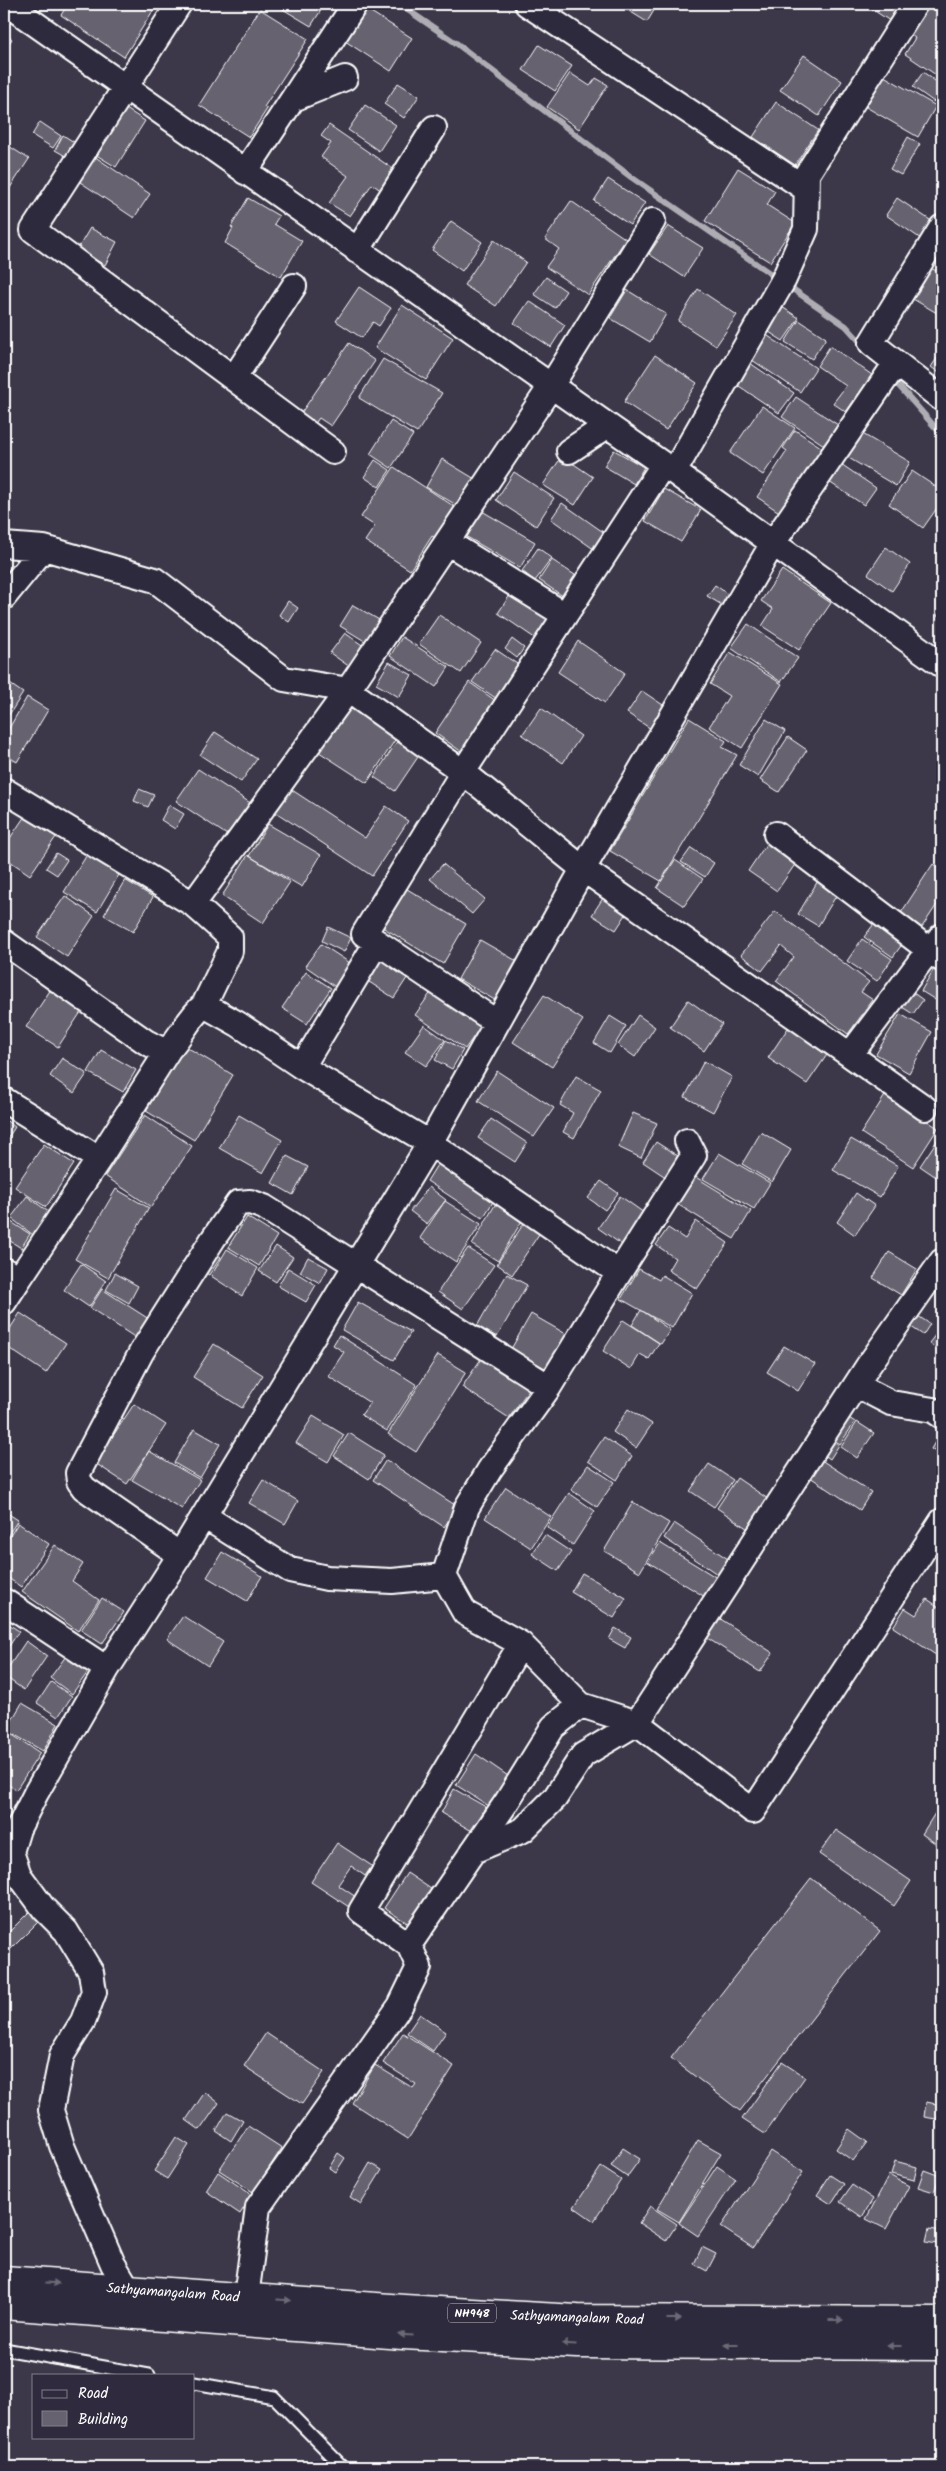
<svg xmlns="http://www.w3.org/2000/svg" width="946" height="2471" viewBox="0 0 946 2471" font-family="Kalam,sans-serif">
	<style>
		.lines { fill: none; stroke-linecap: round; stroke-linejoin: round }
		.stream { stroke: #afadb4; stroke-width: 6 }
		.building { fill: #666270; stroke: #fff }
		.lane-casing { stroke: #fff; stroke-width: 15 }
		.street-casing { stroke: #fff; stroke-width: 28 }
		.highway-casing { stroke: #fff; stroke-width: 31 }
		.lane { stroke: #2f2a3d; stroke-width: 11 }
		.street { stroke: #2f2a3d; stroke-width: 24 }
		.highway { stroke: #2f2a3d; stroke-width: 28 }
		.oneway { fill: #6d6a77 }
		.labels { text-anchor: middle; stroke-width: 4.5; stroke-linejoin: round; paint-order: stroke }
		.shield { fill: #2f2a3d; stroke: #c1bfc5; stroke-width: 1 }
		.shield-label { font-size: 12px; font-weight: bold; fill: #fff }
		.street-label { font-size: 14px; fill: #fff; stroke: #2f2a3d }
	</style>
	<rect width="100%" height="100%" fill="#3c3749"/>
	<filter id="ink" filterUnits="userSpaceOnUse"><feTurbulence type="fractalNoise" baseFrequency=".02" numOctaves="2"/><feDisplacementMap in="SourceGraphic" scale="10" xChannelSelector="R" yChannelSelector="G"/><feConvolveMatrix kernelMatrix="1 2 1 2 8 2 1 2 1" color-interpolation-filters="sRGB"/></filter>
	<g filter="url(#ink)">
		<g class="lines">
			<path class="stream" d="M399,4L456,43L631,177L846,326L864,346
				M892,378L942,435"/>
		</g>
		<path class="building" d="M68,4H145L154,9L124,57L61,15Z
			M284,4H325L311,26L281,8Z
			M630,4H658L647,22L626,9Z
			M864,4H901L890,21Z
			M928,4L942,12V79L905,54L915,38L908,33Z
			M363,7L412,38L391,71L342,39Z
			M260,9L308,39L264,107L267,109L249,137L199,105Z
			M4,33L12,39L4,51Z
			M539,45L572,66L555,91L523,70Z
			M804,55L842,81L819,116L780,90Z
			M923,72L942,86L934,102L913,87Z
			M570,73L590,86L596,78L608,85L579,129L547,107Z
			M884,76L936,106L918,137L866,107Z
			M398,83L419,96L404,118L384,104Z
			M776,102L818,130L795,165L753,137Z
			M365,105L396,125L379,151L348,130Z
			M123,107L145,121L116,167L93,153Z
			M40,122L61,136L53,148L32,135Z
			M329,125L396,171L382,191L372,184L350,216L329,203L348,176L321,157L331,143L321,136Z
			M63,135L77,144L69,158L55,150Z
			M908,137L920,144L901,175L890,169Z
			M4,143L29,159L4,197Z
			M91,154L150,194L134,218L74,178Z
			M738,168L775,191L767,205L795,223L770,262L705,221Z
			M608,179L645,203L630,225L594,201Z
			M248,198L279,216L274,224L302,241L281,277L225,243L233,228L231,227Z
			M897,198L936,224L924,241L886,215Z
			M571,201L626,239L588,295L546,267L559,249L545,239Z
			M451,221L482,242L462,271L432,250Z
			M668,226L703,248L684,277L649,254Z
			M90,228L117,242L105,265L77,250Z
			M494,240L526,262L496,306L464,285Z
			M931,268L942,274V316L913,299Z
			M546,277L566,291L555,308L534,294Z
			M359,287L391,308L379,326L373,322L362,338L336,321Z
			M698,289L737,315L716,346L678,321Z
			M627,290L666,314L650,342L610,318Z
			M529,301L565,325L551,347L514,323Z
			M402,305L453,338L426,380L375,348Z
			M782,307L799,318L783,341L766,330Z
			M799,320L826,338L812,359L785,342Z
			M765,334L816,368L800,392L749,358Z
			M349,343L375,361L331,426L319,418L313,426L299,416Z
			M830,346L872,375L846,412L833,403L846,386L817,366Z
			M942,351V375L931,367Z
			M655,355L697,383L666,430L624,402Z
			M383,359L442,393L417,433L359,398Z
			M747,361L794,393L779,413L733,382Z
			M796,397L838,425L824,445L782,417Z
			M762,406L795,428L763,475L730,453Z
			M391,421L413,435L391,468L370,454Z
			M795,430L827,451L785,516L757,497L787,451L783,448Z
			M861,433L910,462L896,486L847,457Z
			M614,450L644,467L634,484L604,466Z
			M562,456L593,477L575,505L543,485Z
			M442,459L475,479L458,506L426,487Z
			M375,460L390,470L379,487L364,477Z
			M841,464L876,488L864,505L829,482Z
			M394,467L461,511L442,542L432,536L410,570L365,541L375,526L361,517Z
			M912,471L942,491V501L923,528L889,504Z
			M514,472L554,498L536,526L496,500Z
			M664,489L701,510L681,542L645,521Z
			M562,503L606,534L595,550L551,519Z
			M482,511L535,542L520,568L467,537Z
			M886,547L910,564L892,591L868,574Z
			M538,548L552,558L535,581L522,571Z
			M552,560L581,579L567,599L539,580Z
			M782,570L831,603L799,650L762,626L773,609L761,601Z
			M715,585L729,595L722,605L707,596Z
			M512,592L554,621L539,641L498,613Z
			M288,601L298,608L289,622L279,615Z
			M353,605L381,621L368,643L340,626Z
			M942,609V619L937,616Z
			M439,615L481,643L461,673L419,644Z
			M748,624L798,658L781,682L731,648Z
			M345,633L365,647L350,667L330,653Z
			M402,637L449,667L436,687L390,656Z
			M512,639L524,648L517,658L505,649Z
			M578,641L625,673L605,703L558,672Z
			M495,649L520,666L497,699L472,682Z
			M730,652L782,684L742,748L709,727L729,696L710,684Z
			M389,662L412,675L399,697L376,684Z
			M4,680L23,693L7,718L4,716Z
			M469,682L496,701L462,752L435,733Z
			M642,691L672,711L657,733L627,713Z
			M27,697L48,710L17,762L4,754V737Z
			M346,704L397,737L367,783L316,750Z
			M541,708L581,736L563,763L522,735Z
			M689,718L726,741L722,747L737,755L661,881L610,851Z
			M766,719L785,731L758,777L739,765Z
			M215,732L257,759L241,782L200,755Z
			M788,737L807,750L779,792L760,780Z
			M398,740L420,754L395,791L374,777Z
			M198,769L255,806L233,839L176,801Z
			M289,788L365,838L386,806L408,821L372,876L274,811Z
			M139,789L154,795L148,807L134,801Z
			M169,805L184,814L175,829L161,820Z
			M29,810L60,831L30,875L4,857V847Z
			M268,824L321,855L302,887L249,856Z
			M771,837L800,857L777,891L748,871Z
			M691,848L714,863L705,877L681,862Z
			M56,853L67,860L57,875L46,868Z
			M88,853L120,873L97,912L64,892Z
			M248,855L290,882L263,923L222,896Z
			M675,860L703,879L684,906L657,888Z
			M443,864L485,899L472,914L430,879Z
			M933,864L942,871V897L916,936L895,922Z
			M819,879L839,891L818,926L798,914Z
			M125,880L153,897L133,932L104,915Z
			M402,886L466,924L443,964L379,925Z
			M65,896L94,916L67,957L37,937Z
			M603,898L627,913L616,930L592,915Z
			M775,911L869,982L861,992L873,1000L848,1034L776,981L794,957L781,946L762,971L741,955Z
			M880,916L908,936L893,957L864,937Z
			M328,927L351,938L344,952L322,941Z
			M862,939L892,959L877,981L847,961Z
			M480,940L522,964L500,1003L458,979Z
			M321,944L353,965L337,988L305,966Z
			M384,953L411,972L394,998L366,980Z
			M935,967L942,971V1004L921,991Z
			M306,972L331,988L307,1024L282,1008Z
			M53,986L85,1006L58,1047L26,1027Z
			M434,988L484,1022L465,1049L415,1015Z
			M912,992L923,1000L913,1014L902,1007Z
			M544,995L583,1020L552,1067L513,1042Z
			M688,1000L722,1024L704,1051L670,1027Z
			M900,1014L932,1032L909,1073L876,1054Z
			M638,1015L655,1027L635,1057L618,1045Z
			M610,1016L626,1026L610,1053L594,1043Z
			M792,1022L831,1049L807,1084L768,1058Z
			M424,1025L445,1040L426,1066L405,1052Z
			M446,1040L463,1050L452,1069L435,1060Z
			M185,1046L233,1075L194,1140L146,1111Z
			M101,1050L136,1070L123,1092L88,1072Z
			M62,1058L87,1074L74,1093L50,1076Z
			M704,1061L732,1077L713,1112L685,1097Z
			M497,1071L554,1108L534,1137L478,1101Z
			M576,1076L601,1090L574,1138L563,1132L573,1113L560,1105Z
			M886,1094L938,1128L913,1167L861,1133Z
			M633,1113L657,1123L641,1158L618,1147Z
			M145,1115L192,1146L151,1207L105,1176Z
			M239,1115L282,1140L263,1173L219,1148Z
			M4,1119L15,1127L4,1144Z
			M491,1119L527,1143L515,1162L478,1138Z
			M761,1132L791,1150L772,1182L742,1164Z
			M942,1133V1181L920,1166Z
			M851,1139L898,1166L880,1197L833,1170Z
			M656,1142L681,1158L667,1178L643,1162Z
			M44,1144L74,1164L46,1207L15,1187Z
			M719,1153L770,1183L754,1209L703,1179Z
			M287,1156L308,1167L293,1195L272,1183Z
			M440,1160L496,1197L483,1218L427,1181Z
			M694,1176L751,1211L734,1239L677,1204Z
			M601,1181L618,1193L605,1210L588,1198Z
			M429,1187L446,1200L427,1224L410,1211Z
			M116,1189L149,1208L108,1278L75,1259Z
			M856,1193L875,1206L855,1235L837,1222Z
			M27,1196L50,1213L33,1235L11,1218Z
			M620,1196L647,1215L625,1247L598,1228Z
			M445,1201L481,1224L456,1262L420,1238Z
			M496,1203L523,1219L498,1261L472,1245Z
			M247,1217L277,1236L259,1266L228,1247Z
			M528,1217L543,1228L512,1275L497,1264Z
			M8,1220L30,1234L21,1248L4,1237V1227Z
			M696,1221L728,1243L697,1289L668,1270L675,1258L656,1245L668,1228L685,1239Z
			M276,1246L293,1257L276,1282L259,1271Z
			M468,1248L494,1265L463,1309L438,1292Z
			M227,1249L258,1268L242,1296L211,1276Z
			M212,1251L221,1257L209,1275L201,1270Z
			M889,1252L917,1269L901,1295L873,1278Z
			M308,1257L328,1268L320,1283L300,1272Z
			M81,1264L106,1281L89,1307L64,1290Z
			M288,1268L316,1285L306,1302L278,1286Z
			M639,1269L659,1280L662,1275L692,1293L672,1328L621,1299Z
			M115,1273L138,1286L129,1303L106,1290Z
			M507,1274L527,1285L497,1337L477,1326Z
			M102,1289L152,1321L139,1340L90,1308Z
			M358,1302L411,1332L394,1360L342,1330Z
			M641,1310L670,1330L661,1344L632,1325Z
			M912,1312L930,1324L923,1335L904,1322Z
			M20,1313L66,1343L46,1373L4,1345V1338Z
			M531,1314L566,1334L547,1369L511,1349Z
			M623,1320L659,1343L649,1359L640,1354L631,1369L603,1351Z
			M940,1329L942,1330V1343L938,1350L929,1343Z
			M339,1335L417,1385L387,1431L361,1415L370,1403L328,1376L344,1352L333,1345Z
			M214,1344L263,1375L242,1408L193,1377Z
			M784,1346L815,1364L798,1391L767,1372Z
			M438,1355L466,1372L416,1452L388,1434Z
			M483,1356L530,1388L509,1418L462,1387Z
			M134,1404L166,1425L127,1484L95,1463Z
			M628,1409L652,1424L636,1448L613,1432Z
			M843,1414L855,1422L840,1444L828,1436Z
			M313,1416L344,1435L328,1462L296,1443Z
			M857,1422L874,1433L857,1458L841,1447Z
			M194,1429L220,1444L200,1478L174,1463Z
			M942,1430V1456L931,1449Z
			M349,1433L384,1455L369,1479L334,1456Z
			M604,1437L632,1456L617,1480L588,1461Z
			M828,1438L839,1445L830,1459L819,1451Z
			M149,1451L200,1480L182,1509L132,1480Z
			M818,1458L871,1492L860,1510L807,1475Z
			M386,1460L458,1507L444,1527L373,1480Z
			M709,1464L733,1480L714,1507L690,1491Z
			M588,1465L614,1482L597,1507L571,1490Z
			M737,1478L771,1501L751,1531L717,1508Z
			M263,1480L298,1501L285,1524L249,1503Z
			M506,1487L551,1517L531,1548L485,1518Z
			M569,1493L595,1511L573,1545L547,1527Z
			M633,1502L669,1523L640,1572L604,1551Z
			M4,1511L18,1520L4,1541Z
			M18,1523L49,1544L21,1587L4,1575V1545Z
			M674,1523L731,1561L720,1576L664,1538Z
			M545,1535L571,1552L558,1571L532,1554Z
			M942,1540V1557L934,1551Z
			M660,1543L722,1581L710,1600L648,1562Z
			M55,1545L83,1564L72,1581L99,1600L78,1631L22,1592Z
			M222,1552L262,1576L247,1601L207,1577Z
			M582,1573L626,1598L614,1618L571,1592Z
			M102,1598L124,1612L102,1644L81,1630Z
			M927,1599L942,1609V1659L893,1627L905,1608L916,1615Z
			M183,1616L223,1642L208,1666L167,1639Z
			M716,1616L773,1653L760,1672L704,1636Z
			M4,1621L19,1631L4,1654Z
			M615,1628L631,1637L625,1648L609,1639Z
			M26,1641L47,1656L24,1690L4,1676V1674Z
			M66,1656L88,1672L72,1694L50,1678Z
			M51,1682L72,1696L58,1717L37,1703Z
			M22,1703L58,1724L43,1751L6,1730Z
			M8,1732L40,1753L16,1790L4,1782L6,1767L4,1765V1738Z
			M476,1754L511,1778L492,1808L456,1785Z
			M454,1789L486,1807L472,1831L441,1813Z
			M942,1802V1848L922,1834Z
			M836,1830L911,1881L894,1906L819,1854Z
			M337,1843L372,1866L365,1876L351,1866L338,1885L356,1897L349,1907L311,1882Z
			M4,1865L20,1885L4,1898Z
			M407,1873L434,1891L412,1926L384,1908Z
			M811,1878L880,1931L740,2111L671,2058Z
			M36,1905L45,1915L11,1949L4,1942V1937Z
			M420,2014L446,2032L433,2051L407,2033Z
			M266,2033L324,2072L302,2104L244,2066Z
			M403,2033L454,2066L408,2139L352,2103L375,2065L413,2088L416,2084L383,2063Z
			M782,2062L805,2077L765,2134L742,2119Z
			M205,2092L219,2103L200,2130L186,2120Z
			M926,2102L942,2105V2120L924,2117Z
			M227,2112L243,2121L231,2141L216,2131Z
			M248,2126L282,2148L253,2192L219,2170Z
			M849,2129L867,2142L853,2161L836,2149Z
			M176,2137L189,2145L167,2179L154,2171Z
			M698,2140L721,2153L679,2222L657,2209Z
			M623,2148L640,2159L627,2177L611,2166Z
			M771,2151L803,2172L753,2248L721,2227Z
			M338,2153L345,2158L336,2172L329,2168Z
			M895,2161L917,2167L914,2180L891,2174Z
			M370,2163L382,2170L361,2204L350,2197Z
			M717,2166L736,2179L698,2236L679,2223Z
			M601,2167L621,2180L594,2221L574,2207Z
			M924,2170L940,2176L934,2192L918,2187Z
			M218,2172L252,2195L240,2214L206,2191Z
			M830,2175L844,2184L831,2204L817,2195Z
			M889,2175L909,2186L886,2229L866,2219Z
			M852,2185L873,2199L862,2217L840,2202Z
			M650,2206L677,2224L666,2241L639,2223Z
			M929,2229L942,2231V2245L926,2242Z
			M702,2247L716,2254L707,2271L694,2264Z"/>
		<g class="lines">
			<defs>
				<path id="lane" d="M4,2349L149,2375
					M194,2383L274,2397L343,2467"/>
				<path id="street" d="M7,4L674,472L942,665
					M179,4L33,230L333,452
					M527,4L806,189
					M293,99L345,78
					M245,172L355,4
					M653,221L551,386L348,690L463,772L364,934L377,942L302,1067L430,1143L619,1273L694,1155L687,1141
					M942,227L871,343L942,399
					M357,251L434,128
					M234,378L294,286
					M569,451L607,426
					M663,465L463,772L583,869L850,1055L929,950L942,936
					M674,472L784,279L806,229L807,174L915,4
					M447,542L565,615
					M4,545L44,548L155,580L284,679L348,690L193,904
					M4,597L44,548
					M4,790L193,904L230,937V951L204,1005
					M776,834L941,959
					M4,942L146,1042L160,1049H169
					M377,942L496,1022
					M850,1055L925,1108
					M4,1100L99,1159L169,1049C182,1035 189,1017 204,1005L238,1024L302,1067
					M4,1270L19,1279L4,1302
					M619,1273L549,1387L490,1469L467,1507L444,1576L465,1613L521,1644L581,1705L637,1723L753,1811L942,1521
					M19,1279L99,1159
					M856,1385L891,1403L933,1410L942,1416
					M204,1516L290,1570L327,1578L392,1581L444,1576
					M180,1555L84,1488L79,1481L78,1473L142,1351L213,1239L238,1203L250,1202L264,1207L549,1387
					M4,1601L107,1669
					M473,1851L523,1830L555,1798L583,1755L637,1723L868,1366L942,1261
					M409,1945L506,1803L553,1727L581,1705
					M128,2289L113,2264L62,2146L51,2110L62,2055L83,2021L94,1992L91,1972L66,1931L44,1909L19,1875L11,1852L18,1829L36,1793L107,1669L180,1555L430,1143L583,869L773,543L896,363
					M246,2297L258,2207L400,2006L419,1967L409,1945L361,1911L521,1644"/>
				<path id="highway" d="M4,2280L404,2309L577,2319L942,2321
					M4,2305L403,2335L577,2344L942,2346"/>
			</defs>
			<use href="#lane" class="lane-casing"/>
			<use href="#street" class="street-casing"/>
			<use href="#highway" class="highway-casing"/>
			<use href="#lane" class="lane"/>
			<use href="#street" class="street"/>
			<use href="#highway" class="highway"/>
		</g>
		<defs><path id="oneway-solid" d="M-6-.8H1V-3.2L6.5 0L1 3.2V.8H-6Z" transform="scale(1.25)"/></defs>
		<g class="oneway">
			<use href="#oneway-solid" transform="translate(52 2283) rotate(4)"/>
			<use href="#oneway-solid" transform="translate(284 2300) rotate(4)"/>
			<use href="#oneway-solid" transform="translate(674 2319)"/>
			<use href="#oneway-solid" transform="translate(836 2320)"/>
			<use href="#oneway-solid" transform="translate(406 2335) rotate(-177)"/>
			<use href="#oneway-solid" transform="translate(569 2344) rotate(-177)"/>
			<use href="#oneway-solid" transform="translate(731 2345) rotate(-180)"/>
			<use href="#oneway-solid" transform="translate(894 2346) rotate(-180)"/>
		</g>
	</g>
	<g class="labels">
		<rect class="shield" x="448" y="2303.5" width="48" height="19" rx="4"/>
		<g class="shield-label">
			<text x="472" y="2317">NH948</text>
		</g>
		<g class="street-label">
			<text transform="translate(173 2292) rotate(4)" y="5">Sathyamangalam Road</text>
			<text transform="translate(577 2317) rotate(2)" y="5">Sathyamangalam Road</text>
		</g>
	</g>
	<rect width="946" height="2471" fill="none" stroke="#2f2a3d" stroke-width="20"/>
	<rect x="10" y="10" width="926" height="2451" fill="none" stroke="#fff" stroke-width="2" filter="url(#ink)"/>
	<rect x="32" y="2374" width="162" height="65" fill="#2f2a3d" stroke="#827f8b"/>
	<rect x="42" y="2390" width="25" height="8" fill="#2f2a3d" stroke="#827f8b"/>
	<text x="78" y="2398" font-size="15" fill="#ffffff">Road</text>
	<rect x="42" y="2411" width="25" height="15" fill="#666270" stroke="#827f8b"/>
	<text x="78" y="2424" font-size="15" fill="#ffffff">Building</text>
</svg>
